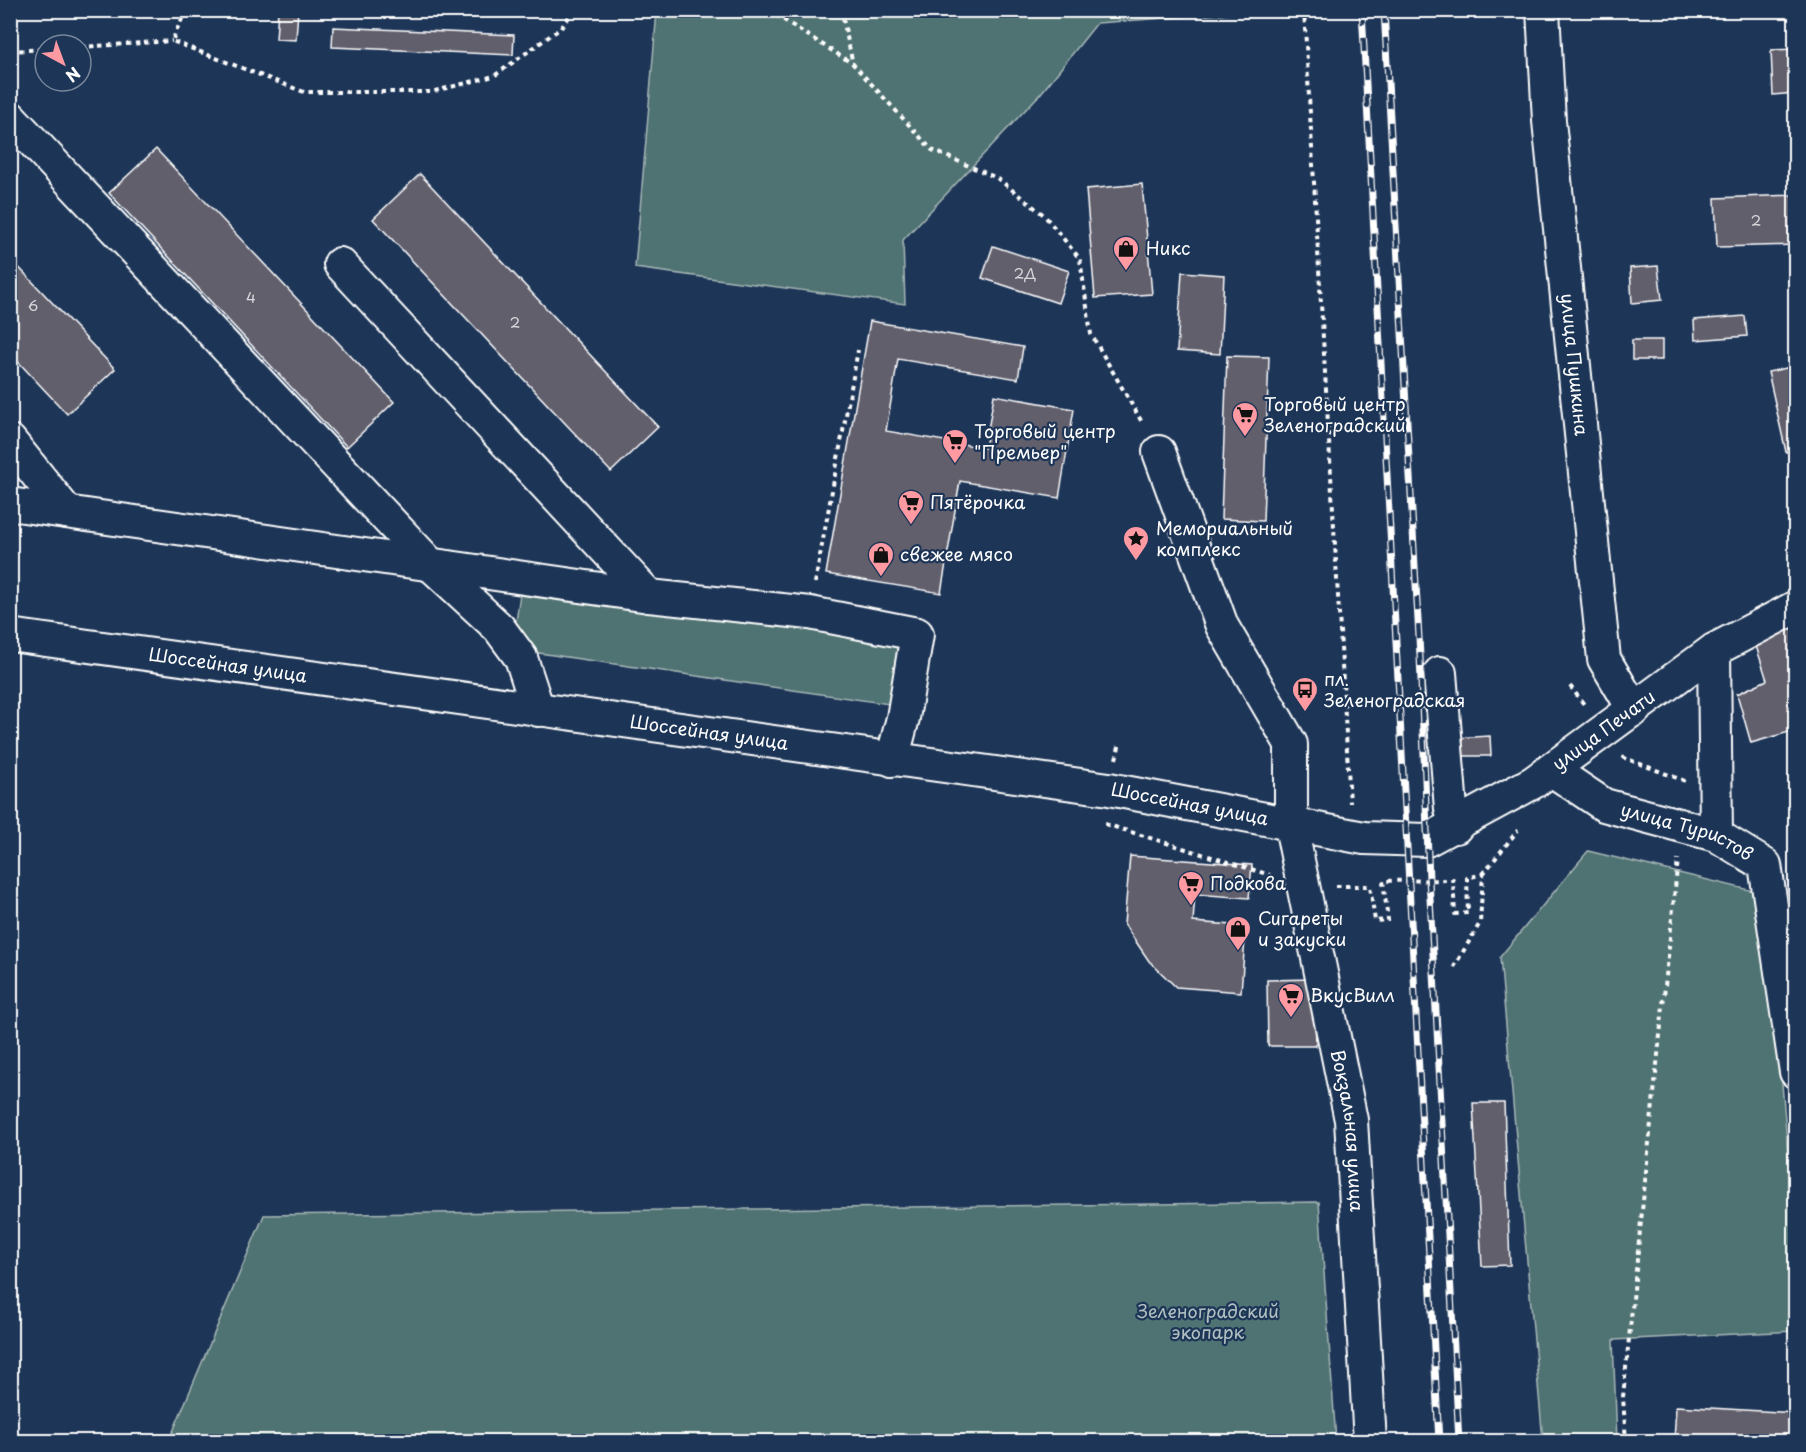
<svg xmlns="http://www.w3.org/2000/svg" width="1806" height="1452" viewBox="0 0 1806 1452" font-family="'Playpen Sans',sans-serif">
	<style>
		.green { fill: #507272; stroke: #a8b8b8; stroke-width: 1.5 }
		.building { fill: #625f6d; stroke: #fff; stroke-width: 1.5 }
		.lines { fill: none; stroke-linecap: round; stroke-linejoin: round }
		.minor-casing { stroke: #fff; stroke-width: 36 }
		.path { stroke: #fff; stroke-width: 4; stroke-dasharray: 4.5 4.5; stroke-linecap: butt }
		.minor { stroke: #1d3557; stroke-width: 32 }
		.rail-casing { stroke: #fff; stroke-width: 7 }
		.rail { stroke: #1d3557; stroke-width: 4.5; stroke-dasharray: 14; stroke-linecap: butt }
		.labels { text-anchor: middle; stroke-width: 4.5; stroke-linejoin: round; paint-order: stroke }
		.number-label { font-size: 15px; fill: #d8d7da }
		.poi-label { font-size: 18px; fill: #fff; stroke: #1d3557; text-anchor: start }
		.street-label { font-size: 18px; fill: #fff; stroke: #1d3557 }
		.park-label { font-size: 18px; fill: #b0c0c0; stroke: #1d3557 }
	</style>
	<rect width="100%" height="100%" fill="#1d3557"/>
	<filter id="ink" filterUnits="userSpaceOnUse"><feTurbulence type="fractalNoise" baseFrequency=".0167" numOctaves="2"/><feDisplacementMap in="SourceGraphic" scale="12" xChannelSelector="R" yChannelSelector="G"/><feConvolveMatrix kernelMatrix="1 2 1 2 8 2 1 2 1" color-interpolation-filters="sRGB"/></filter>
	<g filter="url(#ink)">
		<path class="green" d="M657,11L1260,10V11L1097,23L1042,92L903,240L905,304L635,268Z
			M521,587L905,643L896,705L512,649Z
			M1588,851L1766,894L1795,1238V1331L1613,1340L1617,1441H1543L1500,957Z
			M1319,1202L1336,1441H169L264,1215Z"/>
		<path class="building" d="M278,10H298L296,40L276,39Z
			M333,27L514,35L513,55L332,47Z
			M1796,49V93L1773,95L1771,50Z
			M156,149L394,402L347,447L109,193Z
			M420,174L658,427L611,472L373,219Z
			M1142,184L1152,294L1095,298L1086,189Z
			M1796,195V245L1717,247L1715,198Z
			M993,246L1069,271L1058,303L982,278Z
			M10,258L115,369L67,414L10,353Z
			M1658,266L1662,300L1632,303L1630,268Z
			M1182,272L1224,275L1220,354L1177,351Z
			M1745,316L1747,336L1695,340L1694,320Z
			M870,321L1023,347L1018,379L898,359L886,431L985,448L994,395L1074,409L1059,498L960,481L941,593L826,574Z
			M1632,340H1662V360H1632Z
			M1227,356L1269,357L1263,521L1221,519Z
			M1796,366V450L1786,452L1768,372Z
			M1796,626V730L1751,743L1737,694L1767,680L1755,643Z
			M1490,736L1491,756H1458L1456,738Z
			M1130,856L1252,865L1249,898L1195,894L1193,922L1246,926L1241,992L1176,987L1149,961L1124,924Z
			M1314,979L1316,1046H1268L1267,980Z
			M1473,1103H1504L1510,1265L1482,1266Z
			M1676,1406L1796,1413V1442H1674Z"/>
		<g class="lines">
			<defs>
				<g id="minor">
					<path id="s1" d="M1543,10L1549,121L1604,659L1634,710"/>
					<path d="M10,117L429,563L499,628L521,658L538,710"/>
					<path d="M340,264L649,596"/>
					<path d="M10,441L67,512"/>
					<path id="s2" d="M1159,452L1222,626L1291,744V826L1351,1120L1370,1442"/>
					<path d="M10,504L649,596L810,613L917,634L903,718L892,760"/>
					<path id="s3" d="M10,635L1109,789L1364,838L1427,840L1534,782L1714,650L1796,607"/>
					<path d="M1714,650L1716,835"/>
					<path d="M1440,673L1451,809L1456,827"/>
					<path id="s4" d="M1552,770L1604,805L1716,835L1765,865L1796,1072"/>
				</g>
			</defs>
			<use href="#minor" class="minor-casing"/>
			<path class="path" d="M186,10L172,41L304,92H431L494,76L561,28L574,10
				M768,10L853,64
				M841,10L853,64L932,150L997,178L1044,215L1080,259L1091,334L1143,424
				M1304,10L1350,803
				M81,47L172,41
				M10,51L45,49
				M815,583L858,350
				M1570,686L1586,707
				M1622,757L1685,781
				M1116,759L1120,742
				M1105,824L1270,875
				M1483,874L1518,830
				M1336,886H1370L1375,921L1388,920L1383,881L1453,880L1455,914L1468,913L1467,878L1483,874L1480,923L1454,967
				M1626,1442L1623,1397L1678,859"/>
			<use href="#minor" class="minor"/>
			<defs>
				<path id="rail" d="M1362,10L1439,1442
					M1384,10L1420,656L1429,879L1459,1442"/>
			</defs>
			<use href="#rail" class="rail-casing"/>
			<use href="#rail" class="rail"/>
		</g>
	</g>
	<defs>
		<symbol id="shop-pin" viewBox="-11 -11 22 30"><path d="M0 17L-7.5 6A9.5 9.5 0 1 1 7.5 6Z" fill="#ff9aa2" stroke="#1d3557"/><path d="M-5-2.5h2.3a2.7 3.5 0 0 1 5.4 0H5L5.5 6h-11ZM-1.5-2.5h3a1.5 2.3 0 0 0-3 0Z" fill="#111"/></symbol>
		<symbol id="supermarket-pin" viewBox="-11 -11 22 30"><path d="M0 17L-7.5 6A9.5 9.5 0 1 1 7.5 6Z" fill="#ff9aa2" stroke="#1d3557"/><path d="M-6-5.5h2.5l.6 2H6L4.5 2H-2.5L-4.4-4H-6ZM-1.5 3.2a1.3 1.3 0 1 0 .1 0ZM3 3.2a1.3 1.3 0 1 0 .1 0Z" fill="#111"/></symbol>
		<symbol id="sight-pin" viewBox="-11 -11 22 30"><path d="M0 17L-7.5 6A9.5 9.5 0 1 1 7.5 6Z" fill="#ff9aa2" stroke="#1d3557"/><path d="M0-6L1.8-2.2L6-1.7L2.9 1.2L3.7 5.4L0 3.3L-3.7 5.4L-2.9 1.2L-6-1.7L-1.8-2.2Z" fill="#111"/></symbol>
		<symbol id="bus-pin" viewBox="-11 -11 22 30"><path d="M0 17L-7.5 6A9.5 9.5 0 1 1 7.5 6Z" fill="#ff9aa2" stroke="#1d3557"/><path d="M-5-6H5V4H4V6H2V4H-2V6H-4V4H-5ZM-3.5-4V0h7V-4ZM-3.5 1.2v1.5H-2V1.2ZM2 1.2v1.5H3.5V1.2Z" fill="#111"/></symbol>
	</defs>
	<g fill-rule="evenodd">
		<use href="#shop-pin" x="1111" y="234" width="30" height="40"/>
		<use href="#supermarket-pin" x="1230" y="400" width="30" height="40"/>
		<use href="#supermarket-pin" x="940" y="427" width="30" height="40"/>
		<use href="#supermarket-pin" x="896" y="488" width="30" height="40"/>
		<use href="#sight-pin" x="1121" y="524" width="30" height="40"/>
		<use href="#shop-pin" x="866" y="540" width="30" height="40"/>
		<use href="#bus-pin" x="1290" y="675" width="30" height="40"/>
		<use href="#supermarket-pin" x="1176" y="869" width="30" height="40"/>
		<use href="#shop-pin" x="1223" y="914" width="30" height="40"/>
		<use href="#supermarket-pin" x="1276" y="981" width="30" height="40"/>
	</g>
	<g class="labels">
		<g class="number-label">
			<text x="1756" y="226">2</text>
			<text x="1025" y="279">2Д</text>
			<text x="251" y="303">4</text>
			<text x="33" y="311">6</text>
			<text x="515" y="328">2</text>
		</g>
		<g class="poi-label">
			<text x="1146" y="255">Никс</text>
			<text x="1264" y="411">Торговый центр<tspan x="1264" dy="21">Зеленоградский</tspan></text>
			<text x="974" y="438">Торговый центр<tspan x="974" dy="21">"Премьер"</tspan></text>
			<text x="930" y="509">Пятёрочка</text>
			<text x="1156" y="535">Мемориальный<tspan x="1156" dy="21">комплекс</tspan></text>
			<text x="900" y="561">свежее мясо</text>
			<text x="1324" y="686">пл.<tspan x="1324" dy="21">Зеленоградская</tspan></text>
			<text x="1210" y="890">Подкова</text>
			<text x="1258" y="925">Сигареты<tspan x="1258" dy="21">и закуски</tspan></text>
			<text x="1310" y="1002">ВкусВилл</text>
		</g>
		<g class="street-label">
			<text dy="6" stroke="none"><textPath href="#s1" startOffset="356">улица Пушкина</textPath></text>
			<text dy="6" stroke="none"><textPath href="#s3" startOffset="220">Шоссейная улица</textPath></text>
			<text dy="6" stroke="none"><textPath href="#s3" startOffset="1641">улица Печати</textPath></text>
			<text dy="6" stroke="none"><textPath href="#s3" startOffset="706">Шоссейная улица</textPath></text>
			<text dy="6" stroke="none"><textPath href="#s3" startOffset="1192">Шоссейная улица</textPath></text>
			<text dy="6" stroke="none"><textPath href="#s4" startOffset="150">улица Туристов</textPath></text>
			<text dy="6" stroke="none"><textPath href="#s2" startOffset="714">Вокзальная улица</textPath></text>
		</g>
		<g class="park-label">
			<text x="1208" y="1318">Зеленоградский<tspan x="1208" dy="21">экопарк</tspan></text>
		</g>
	</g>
	<rect width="1806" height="1452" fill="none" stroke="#1d3557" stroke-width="36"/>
	<rect x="18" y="18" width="1770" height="1416" fill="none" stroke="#fff" stroke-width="2" filter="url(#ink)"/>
	<g transform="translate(63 63) rotate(139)"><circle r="28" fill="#1d3557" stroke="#77869a" stroke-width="1.5"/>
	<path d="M0-4.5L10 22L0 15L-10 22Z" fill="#ff9aa2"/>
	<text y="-9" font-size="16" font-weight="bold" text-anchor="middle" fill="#ffffff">N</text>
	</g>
</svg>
